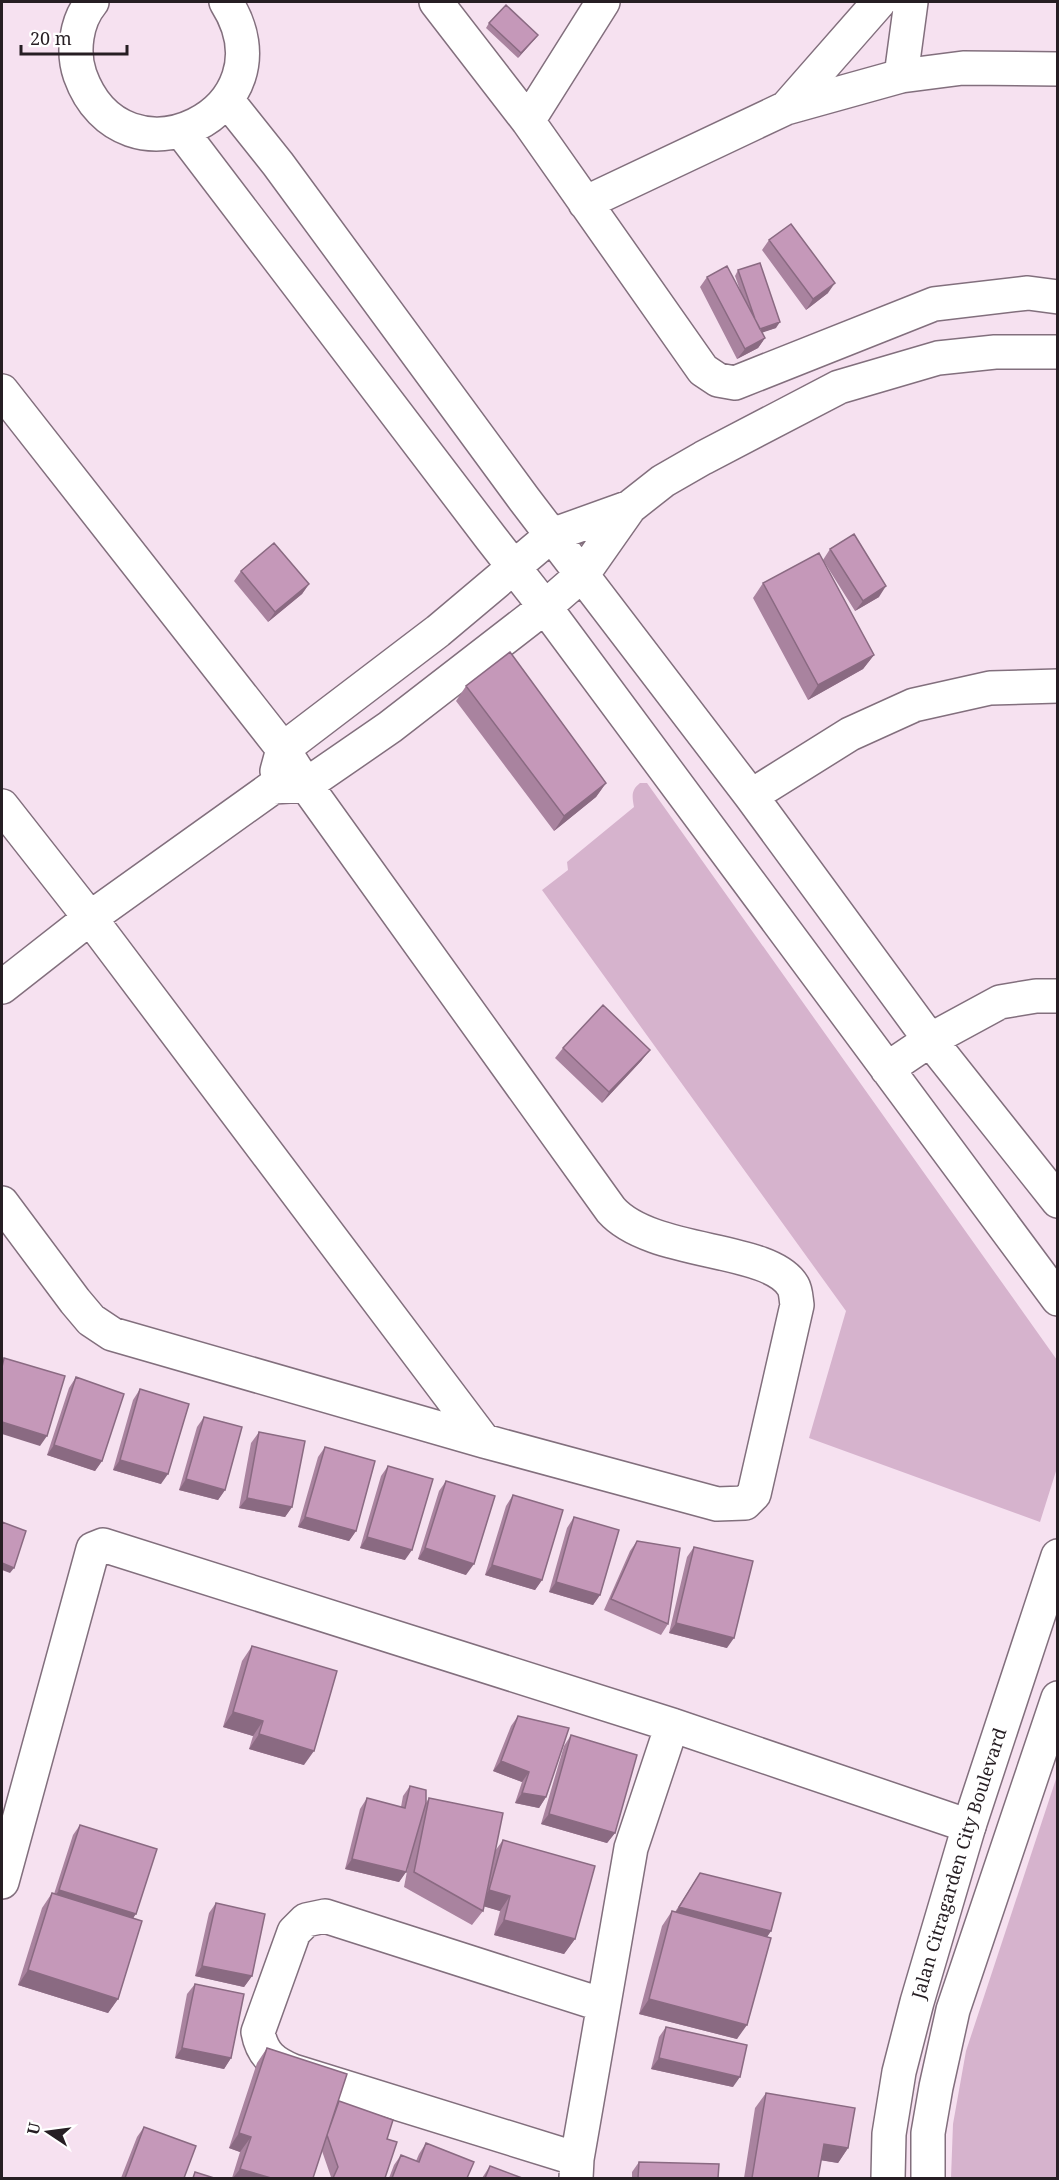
<svg xmlns="http://www.w3.org/2000/svg" width="1059" height="2180" viewBox="0 0 1059 2180" font-family="'Noto Serif',serif">
	<style>
		.green { fill: #d6b3cd }
		.lines { fill: none; stroke-linecap: round; stroke-linejoin: round }
		.minor-casing { stroke: #826f7d; stroke-width: 36 }
		.secondary-casing { stroke: #826f7d; stroke-width: 36 }
		.minor { stroke: #fff; stroke-width: 33 }
		.secondary { stroke: #fff; stroke-width: 33 }
		.wall { fill: #a9839f }
		.shaded-wall { fill: #8a6a82 }
		.building { fill: #c598b9; stroke: #8a6a82; stroke-width: 1.5 }
		.labels { text-anchor: middle; stroke-width: 5; stroke-linejoin: round; paint-order: stroke }
		.street-label { font-size: 18px; fill: #261e23; stroke: #fff }
	</style>
	<rect width="100%" height="100%" fill="#f6e1f0"/>
	<path class="green" d="M640,783H647L1057,1360V1468L1040,1522L809,1438L846,1311L542,890L568,870L567,862L634,807C632,796 631,790 640,783Z
		M1057,1776V2178H951L953,2124L966,2051Z"/>
	<g class="lines">
		<defs>
			<path id="minor" d="M92,2C76,21 72,52 80,75C123,195 296,112 226,2
				M436,2L528,121L703,370L718,380L735,383L934,304L1028,293L1058,297
				M901,76L911,2
				M227,100L278,164L524,499L751,796L930,1040L1058,1201
				M786,108L879,2
				M528,121L603,2
				M182,132L491,538L545,607L1058,1299
				M585,203L786,108L901,76L963,68L1058,69
				M2,391L283,749L306,785L611,1210C652,1256 770,1246 793,1286C796,1291 796,1299 797,1305L754,1494L745,1503L717,1504L484,1441L112,1334L91,1320L75,1301L2,1203
				M277,771L283,749L438,631L552,535L630,507
				M751,796L850,734L914,705L990,688L1058,686
				M2,806L90,918L484,1441
				M2,987L90,918L273,787L306,785L390,727L545,607L583,574L630,507L663,481L703,458L839,387L938,358L995,352H1058
				M887,1069L930,1040L1000,1002L1036,996H1058
				M2,1882L93,1549L103,1545L672,1725L969,1826
				M577,2159L293,2071C273,2063 262,2054 258,2032L294,1932L306,1920L325,1916L603,2005
				M576,2178L577,2159L631,1848L672,1725"/>
			<g id="secondary">
				<path id="s1" d="M888,2178L889,2134L899,2072L917,2002L969,1826L1058,1556"/>
				<path d="M928,2178V2133L936,2087L953,2010L1058,1698"/>
			</g>
		</defs>
		<use href="#minor" class="minor-casing"/>
		<use href="#secondary" class="secondary-casing"/>
		<use href="#minor" class="minor"/>
		<use href="#secondary" class="secondary"/>
	</g>
	<path class="wall" d="M489,23L538,35L534,40L518,58L486,28Z
		M769,240L828,293L806,310L762,250Z
		M738,270L776,328L762,332L765,338L758,348L737,359L700,287L707,277L740,290L735,276Z
		M830,549L879,597L855,611L823,560Z
		M241,571L309,584L302,594L268,622L234,581Z
		M763,583L874,655L863,669L808,700L753,598Z
		M466,686L606,783L596,797L554,831L456,701Z
		M563,1048L642,1060L602,1103L555,1058Z
		M76,1377L102,1461L95,1471L47,1455L69,1388Z
		M140,1389L161,1484L113,1470L133,1400Z
		M204,1417L225,1490L218,1500L179,1490L197,1427Z
		M259,1432L292,1507L285,1517L239,1508L251,1443Z
		M325,1447L356,1531L349,1541L298,1527L318,1457Z
		M388,1466L405,1560L360,1548L381,1476Z
		M446,1481L466,1575L418,1559L439,1491Z
		M513,1495L542,1580L535,1590L485,1575L506,1506Z
		M574,1517L600,1595L593,1605L549,1592L567,1528Z
		M637,1541L668,1624L661,1635L604,1610L630,1551Z
		M694,1547L727,1648L669,1633L687,1557Z
		M252,1646L304,1765L249,1749L253,1736L223,1727L242,1661Z
		M518,1716L546,1797L539,1808L515,1803L522,1782L493,1771L511,1726Z
		M571,1735L615,1833L607,1843L541,1824L564,1746Z
		M410,1786L426,1803L429,1798L495,1851L503,1840L575,1939L564,1954L494,1935L500,1911L484,1906L483,1911L472,1925L404,1887L409,1861L406,1872L399,1882L345,1869L360,1809L367,1798L401,1807L403,1796Z
		M80,1825L134,1918L118,1999L108,2013L18,1985L42,1908L52,1893L54,1894L73,1835Z
		M700,1873L771,1931L767,1937L737,2039L639,2014L662,1926L672,1911L675,1912Z
		M216,1903L252,1976L244,1987L195,1976L209,1913Z
		M195,1984L231,2058L224,2069L175,2058L187,1994Z
		M666,2027L733,2087L651,2069L659,2037Z
		M267,2048L338,2104L339,2101L387,2139L385,2178H330L331,2177L322,2151L313,2178H232L240,2152L229,2148L257,2063Z
		M766,2093L848,2148L838,2163L821,2160L818,2178H744L755,2108Z
		M144,2127L184,2178H121L137,2137Z
		M426,2143L467,2178H389L394,2165L401,2155L416,2161L419,2154Z
		M639,2162L718,2178H632V2172Z
		M490,2166L522,2178H482Z"/>
	<path class="shaded-wall" d="M538,35L534,40L518,58L521,53Z
		M835,283L828,293L806,310L813,299Z
		M780,322L776,328L755,335L759,330Z
		M765,338L758,348L737,359L745,349Z
		M309,584L302,594L268,622L275,612Z
		M886,586L879,597L855,611L863,601Z
		M874,655L863,669L808,700L818,685Z
		M606,783L596,797L554,831L564,816Z
		M650,1050L642,1060L602,1103L609,1092Z
		M2,1422L47,1436L40,1446L2,1434Z
		M54,1445L102,1461L95,1471L47,1455Z
		M120,1460L168,1474L161,1484L113,1470Z
		M186,1479L225,1490L218,1500L179,1490Z
		M247,1498L292,1507L285,1517L239,1508Z
		M305,1517L356,1531L349,1541L298,1527Z
		M367,1537L412,1550L405,1560L360,1548Z
		M425,1548L474,1564L466,1575L418,1559Z
		M2,1563L14,1568L10,1573L2,1570Z
		M492,1565L542,1580L535,1590L485,1575Z
		M556,1582L600,1595L593,1605L549,1592Z
		M676,1623L734,1638L727,1648L669,1633Z
		M233,1712L263,1721L253,1736L223,1727Z
		M259,1734L314,1751L304,1765L249,1749Z
		M501,1761L529,1772L522,1782L493,1771Z
		M522,1793L546,1797L539,1808L515,1803Z
		M549,1814L615,1833L607,1843L541,1824Z
		M352,1859L406,1872L399,1882L345,1869Z
		M59,1890L136,1914L129,1924L52,1901Z
		M489,1890L510,1896L500,1911L479,1905Z
		M679,1907L771,1931L764,1941L672,1918Z
		M504,1920L575,1939L564,1954L494,1935Z
		M202,1966L252,1976L244,1987L195,1976Z
		M28,1970L118,1999L108,2013L18,1985Z
		M649,1999L747,2025L737,2039L639,2014Z
		M182,2048L231,2058L224,2069L175,2058Z
		M659,2058L740,2077L733,2087L651,2069Z
		M239,2133L251,2137L240,2152L229,2148Z
		M824,2144L848,2148L838,2163L813,2159Z
		M240,2169L271,2178H233Z"/>
	<path class="building" d="M506,5L538,35L521,53L489,23Z
		M791,224L835,283L813,299L769,240Z
		M760,263L780,322L760,329L755,319L738,270Z
		M727,266L765,338L745,349L707,277Z
		M854,534L886,586L863,601L830,549Z
		M274,543L309,584L275,612L241,571Z
		M819,553L874,655L818,685L763,583Z
		M510,652L606,783L564,816L466,686Z
		M603,1005L650,1050L609,1092L563,1048Z
		M4,1358L65,1376L47,1436L2,1422V1367Z
		M76,1377L124,1394L102,1461L54,1445Z
		M140,1389L189,1404L168,1474L120,1460Z
		M204,1417L242,1427L225,1490L186,1479Z
		M259,1432L305,1441L292,1507L247,1498Z
		M325,1447L375,1461L356,1531L305,1517Z
		M388,1466L433,1479L412,1550L367,1537Z
		M446,1481L495,1496L474,1564L425,1548Z
		M513,1495L563,1510L542,1580L492,1565Z
		M574,1517L619,1530L600,1595L556,1582Z
		M2,1522L26,1531L14,1568L2,1563Z
		M637,1541L680,1548L668,1624L611,1599Z
		M694,1547L753,1561L734,1638L676,1623Z
		M252,1646L337,1671L314,1751L259,1734L263,1721L233,1712Z
		M518,1716L569,1728L546,1797L522,1793L529,1772L501,1761Z
		M571,1735L637,1755L615,1833L549,1814Z
		M410,1786L426,1790V1803L406,1872L352,1859L367,1798L405,1808Z
		M429,1798L503,1813L483,1911L414,1872Z
		M80,1825L157,1849L136,1914L59,1890Z
		M503,1840L595,1866L575,1939L504,1920L510,1896L489,1890Z
		M700,1873L781,1893L771,1931L679,1907Z
		M52,1893L142,1921L118,1999L28,1970Z
		M216,1903L265,1914L252,1976L202,1966Z
		M672,1911L771,1938L747,2025L649,1999Z
		M195,1984L244,1994L231,2058L182,2048Z
		M666,2027L747,2045L740,2077L659,2058Z
		M267,2048L347,2074L313,2178H271L240,2169L251,2137L239,2133Z
		M766,2093L855,2108L848,2148L824,2144L818,2178H752Z
		M339,2101L393,2120L387,2139L397,2142L385,2178H333L338,2167L327,2135Z
		M144,2127L196,2146L184,2178H125Z
		M426,2143L474,2162L467,2178H392L401,2155L419,2162Z
		M639,2162L719,2164L718,2178H638Z
		M490,2166L522,2178H485Z
		M195,2172L214,2178H193Z"/>
	<g class="labels">
		<g class="street-label">
			<text dy="6" stroke="none"><textPath href="#s1" startOffset="324">Jalan Citragarden City Boulevard</textPath></text>
		</g>
	</g>
	<rect width="1059" height="2180" fill="none" stroke="#261e23" stroke-width="6"/>
	<g transform="translate(48 2132) rotate(283)" stroke="#ffffff" stroke-width="4.5" paint-order="stroke">
	<path d="M0-4.5L10 22L0 15L-10 22Z" fill="#261e23"/>
	<text y="-9" font-size="16" font-weight="bold" text-anchor="middle" fill="#261e23">U</text>
	</g>
	<path d="M21 45v9h106v-9" fill="none" stroke="#261e23" stroke-width="3"/>
	<text x="30" y="45" font-size="18" fill="#261e23" stroke="#ffffff" stroke-width="4.5" paint-order="stroke">20 m</text>
</svg>
